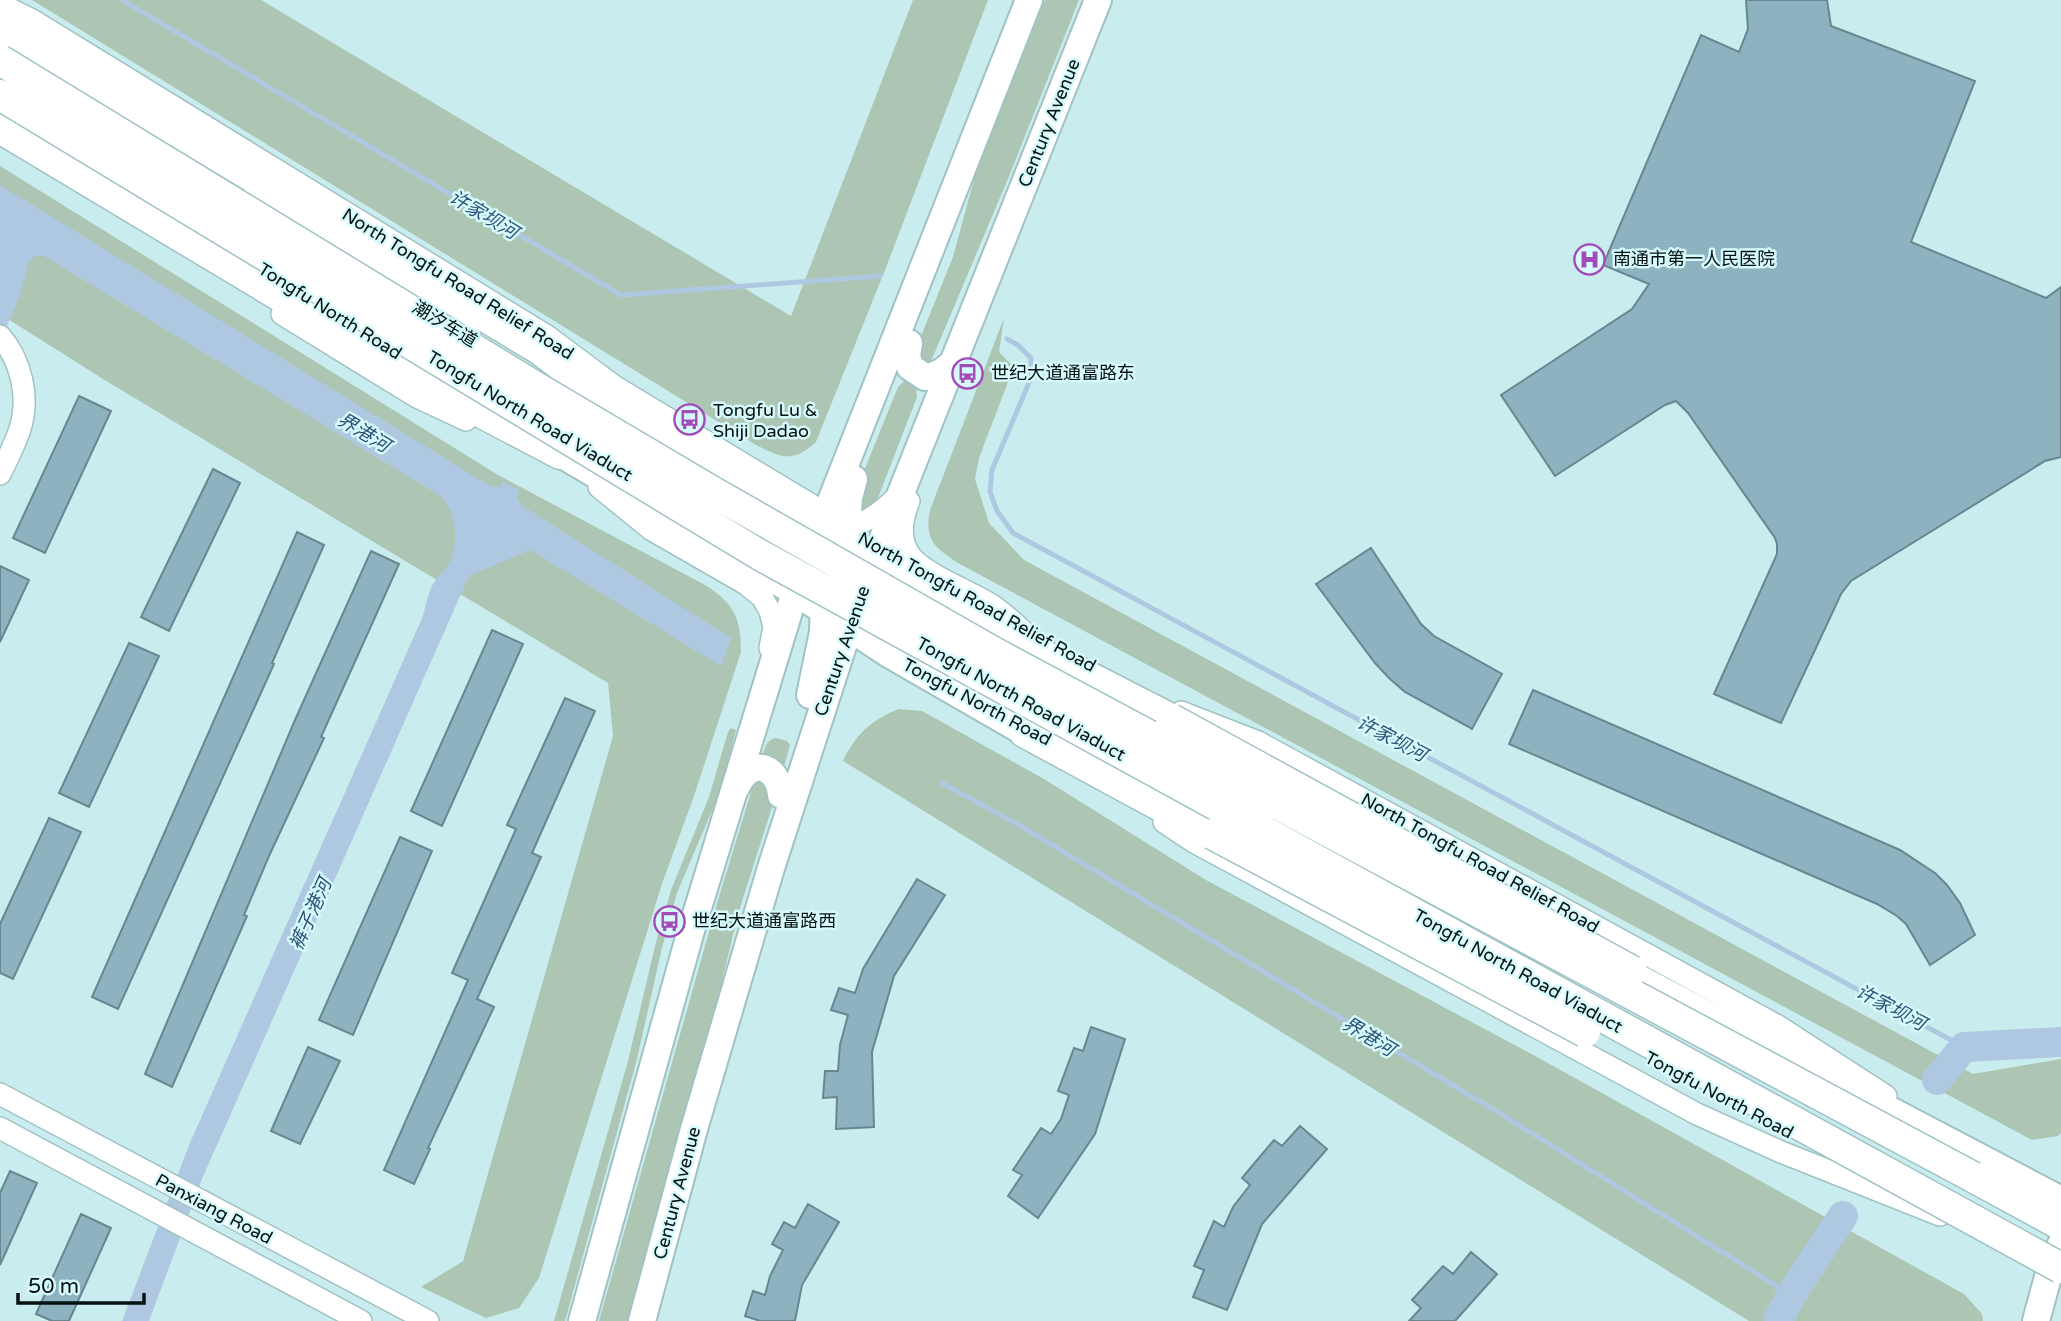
<svg xmlns="http://www.w3.org/2000/svg" width="2061" height="1321" viewBox="0 0 2061 1321" font-family="'Varela Round','Noto Sans SC',sans-serif">
	<style>
		.green { fill: #acc6b3 }
		.water { fill: #afc8e1 }
		.lines { fill: none; stroke-linecap: round; stroke-linejoin: round }
		.stream { stroke: #afc8e1; stroke-width: 5 }
		.river { stroke: #afc8e1; stroke-width: 30 }
		.building { fill: #8db2c0; stroke: #698691; stroke-width: 2 }
		.minor-casing { stroke: #a0c2c4; stroke-width: 24 }
		.major-casing { stroke: #a0c2c4; stroke-width: 30 }
		.highway-casing { stroke: #a0c2c4; stroke-width: 33 }
		.minor { stroke: #fff; stroke-width: 21 }
		.major { stroke: #fff; stroke-width: 26 }
		.highway { stroke: #fff; stroke-width: 30 }
		.highway-bridge-casing { stroke: #a0c2c4; stroke-width: 33; stroke-linecap: butt }
		.highway-bridge { stroke: #fff; stroke-width: 30 }
		.labels { text-anchor: middle; stroke-width: 5; stroke-linejoin: round; paint-order: stroke }
		.street-label { font-size: 18px; fill: #051112; stroke: #d6fafc }
		.poi-label { font-size: 18px; fill: #051112; stroke: #d6fafc; text-anchor: start }
		.water-label { font-size: 19px; font-style: italic; fill: #2c5377; stroke: #d6fafc }
	</style>
	<rect width="100%" height="100%" fill="#c9edef"/>
	<path class="green" d="M32,0H261L791,316L913,0H988L887,265L816,442C793,463 782,458 756,445Z
		M1045,0H1079L1010,174L932,359L926,364L919,360L915,351L953,257L976,172Z
		M0,166L498,475L707,586C735,605 741,619 741,652L695,793L662,884L539,1278L519,1308L486,1318L421,1287L463,1261L613,736L608,683L103,379L0,314Z
		M1004,318L999,352L1011,364L1013,369L979,458L975,479L989,523L1024,560L1973,1074L2061,1059V1133L2058,1136L2032,1140L958,563C935,548 924,540 930,510Z
		M904,381L916,386L917,397L876,503C870,508 867,510 859,507L855,493L898,387Z
		M899,709L922,711L940,721L1044,779L1206,880L1537,1057L1964,1294L1982,1314L1983,1321H1749L843,761C855,735 872,719 899,709Z
		M731,728L736,730L735,734L719,794L677,893L662,948L636,1063L565,1321H554L628,1061L655,946L671,890L709,797L728,732Z
		M776,738L787,741L790,745L784,767L774,759L762,758C765,749 765,740 776,738Z
		M758,782L771,785L775,798L738,914L712,1024L627,1321H599L718,900L752,789Z"/>
	<path class="water" d="M0,185L490,486L500,487L503,481L519,490L517,498L521,505L731,638L721,666L530,550L469,576L202,1179L149,1321H122L189,1145L423,616C426,605 428,593 433,584C438,576 446,570 450,561C460,541 456,509 439,495L44,256H35L29,262L19,298L0,342Z"/>
	<g class="lines">
		<path class="stream" d="M122,0L621,295L880,276
			M1007,339L1018,345L1031,358V378L992,470L990,492L997,511L1013,533L1964,1047
			M942,783L1017,824L1501,1114L1791,1295"/>
		<path class="river" d="M1937,1080L1964,1047L2061,1042
			M1778,1321L1791,1295L1843,1216"/>
	</g>
	<path class="building" d="M1746,0H1827L1831,26L1975,81L1911,242L2046,298L2061,287V457L2045,461L1851,581L1841,594L1781,723L1714,694L1777,554V544L1775,538L1688,413L1676,401L1665,405L1555,476L1501,395L1632,309L1649,284L1603,265L1701,35L1739,52L1748,29Z
		M79,396L111,411L45,553L13,538Z
		M213,469L240,483L169,631L141,617Z
		M297,532L324,545L272,663L274,664L118,1009L92,997Z
		M1371,548L1421,624L1434,636L1502,674L1472,729L1405,692L1390,679L1375,663L1316,584Z
		M371,551L399,564L321,737L324,738L269,856L244,915L247,916L172,1087L145,1074L295,720Z
		M0,566L29,580L0,642Z
		M492,630L523,644L442,826L411,811Z
		M129,643L159,656L89,807L59,793Z
		M1533,690L1900,850L1935,873L1947,885L1960,903L1975,935L1930,965L1906,924L1897,916L1877,904L1509,744Z
		M565,698L595,711L532,853L541,857L477,999L494,1007L428,1148L430,1149L414,1184L384,1170L468,980L452,973L516,829L507,825Z
		M49,818L81,832L13,979L0,973V924Z
		M400,837L432,851L353,1035L319,1020Z
		M917,879L945,895L894,976L872,1052L874,1127L836,1129L837,1097L823,1098L825,1071H838L840,1045L848,1015L831,1010L839,988L855,993L863,969Z
		M1091,1027L1125,1039L1095,1134L1038,1218L1008,1196L1022,1175L1013,1170L1041,1128L1051,1134L1061,1119L1069,1095L1058,1091L1074,1048L1083,1051Z
		M308,1047L340,1061L300,1144L271,1131Z
		M1300,1126L1327,1149L1262,1224L1227,1310L1193,1297L1204,1270L1194,1266L1214,1221L1224,1227L1233,1207L1250,1185L1242,1178L1274,1140L1282,1146Z
		M10,1171L37,1183L0,1265V1193Z
		M808,1204L839,1222L802,1285L795,1321H760L745,1316L753,1291L765,1295L770,1276L783,1250L772,1244L784,1222L795,1228Z
		M81,1214L111,1228L69,1321H52L36,1314Z
		M1471,1252L1497,1274L1455,1321H1409L1421,1308L1412,1300L1443,1266L1453,1274Z"/>
	<g class="lines">
		<defs>
			<path id="minor" d="M0,4L32,20L547,336L614,386L838,521
				M282,314L417,397L466,420
				M0,336C21,360 30,397 20,429C15,444 7,460 0,474
				M599,487L652,530L746,584L762,597L770,611L774,627L770,648
				M909,501C902,518 898,537 909,554C921,573 972,592 993,606C1005,614 1016,625 1027,635
				M833,528C864,526 878,516 899,495
				M1181,712L1258,742L1778,1026L1886,1096
				M1164,822L1194,842L1697,1114L1781,1152L1940,1215
				M0,1094L428,1321
				M0,1128L361,1321"/>
			<path id="major" d="M255,198L467,328
				M909,343L907,356L910,367L925,377C938,376 945,370 955,361
				M613,410L631,418L821,529L1058,661L1075,673
				M542,443L795,592L887,653L1024,732L1042,739
				M844,559L849,498L854,479
				M869,573L1098,0
				M810,695L823,632L824,599
				M734,791C737,786 740,780 743,776C762,757 779,774 781,795
				M1614,965L2061,1200
				M582,1321L690,934L795,592L1029,0
				M642,1321L694,1129L771,868L854,612
				M2036,1321L2049,1273L2061,1244"/>
			<path id="highway" d="M0,30L126,101L539,349L631,418
				M0,128L425,383L560,454
				M1058,661L1171,719
				M1024,732L1212,834
				M1973,1177L2061,1225"/>
		</defs>
		<use href="#minor" class="minor-casing"/>
		<use href="#major" class="major-casing"/>
		<use href="#highway" class="highway-casing"/>
		<use href="#minor" class="minor"/>
		<use href="#major" class="major"/>
		<use href="#highway" class="highway"/>
		<defs>
			<path id="highway-bridge" d="M0,60L534,386L713,492L997,654L1973,1177
				M0,95L760,555L2061,1268
				M1171,719L1632,971
				M1212,834L1585,1032"/>
		</defs>
		<use href="#highway-bridge" class="highway-bridge-casing"/>
		<use href="#highway-bridge" class="highway-bridge"/>
	</g>
	<defs>
		<symbol id="hospital-ring" viewBox="-11 -11 22 22"><circle r="9.5" fill="#d6fafc" stroke="#a24ab7" stroke-width="1.5"/><path d="M-5-5h3v3.5h4V-5h3V5h-3V1.5h-4V5h-3Z" fill="#a24ab7"/></symbol>
		<symbol id="bus-ring" viewBox="-11 -11 22 22"><circle r="9.5" fill="#d6fafc" stroke="#a24ab7" stroke-width="1.5"/><path d="M-5-6H5V4H4V6H2V4H-2V6H-4V4H-5ZM-3.5-4V0h7V-4ZM-3.5 1.2v1.5H-2V1.2ZM2 1.2v1.5H3.5V1.2Z" fill="#a24ab7"/></symbol>
	</defs>
	<g fill-rule="evenodd">
		<use href="#hospital-ring" x="1572" y="242" width="35" height="35"/>
		<use href="#bus-ring" x="950" y="356" width="35" height="35"/>
		<use href="#bus-ring" x="672" y="402" width="35" height="35"/>
		<use href="#bus-ring" x="652" y="904" width="35" height="35"/>
	</g>
	<g class="labels">
		<g class="street-label">
			<text transform="translate(1049 123) rotate(-68)" y="6">Century Avenue</text>
			<text transform="translate(458 284) rotate(32)" y="6">North Tongfu Road Relief Road</text>
			<text transform="translate(330 311) rotate(32)" y="6">Tongfu North Road</text>
			<text transform="translate(445 324) rotate(31)" y="6">潮汐车道</text>
			<text transform="translate(530 416) rotate(31)" y="6">Tongfu North Road Viaduct</text>
			<text transform="translate(977 602) rotate(29)" y="6">North Tongfu Road Relief Road</text>
			<text transform="translate(842 651) rotate(-71)" y="6">Century Avenue</text>
			<text transform="translate(1021 699) rotate(29)" y="6">Tongfu North Road Viaduct</text>
			<text transform="translate(977 702) rotate(28)" y="6">Tongfu North Road</text>
			<text transform="translate(1480 863) rotate(29)" y="6">North Tongfu Road Relief Road</text>
			<text transform="translate(1518 971) rotate(29)" y="6">Tongfu North Road Viaduct</text>
			<text transform="translate(1719 1095) rotate(28)" y="6">Tongfu North Road</text>
			<text transform="translate(677 1193) rotate(-75)" y="6">Century Avenue</text>
			<text transform="translate(214 1209) rotate(28)" y="6">Panxiang Road</text>
		</g>
		<g class="poi-label">
			<text x="1613" y="265">南通市第一人民医院</text>
			<text x="991" y="379">世纪大道通富路东</text>
			<text x="713" y="416">Tongfu Lu &amp;<tspan x="713" dy="21">Shiji Dadao</tspan></text>
			<text x="692" y="927">世纪大道通富路西</text>
		</g>
		<g class="water-label">
			<text transform="translate(484 214) rotate(31)" y="7">许家坝河</text>
			<text transform="translate(364 432) rotate(31)" y="7">界港河</text>
			<text transform="translate(1392 738) rotate(28)" y="7">许家坝河</text>
			<text transform="translate(310 914) rotate(-66)" y="7">裤子港河</text>
			<text transform="translate(1891 1007) rotate(28)" y="7">许家坝河</text>
			<text transform="translate(1369 1036) rotate(31)" y="7">界港河</text>
		</g>
	</g>
	<path d="M18 1293v10h126v-10" fill="none" stroke="#051112" stroke-width="3.5"/>
	<text x="28" y="1293" font-size="21" fill="#051112" stroke="#d6fafc" stroke-width="5" paint-order="stroke">50 m</text>
</svg>
